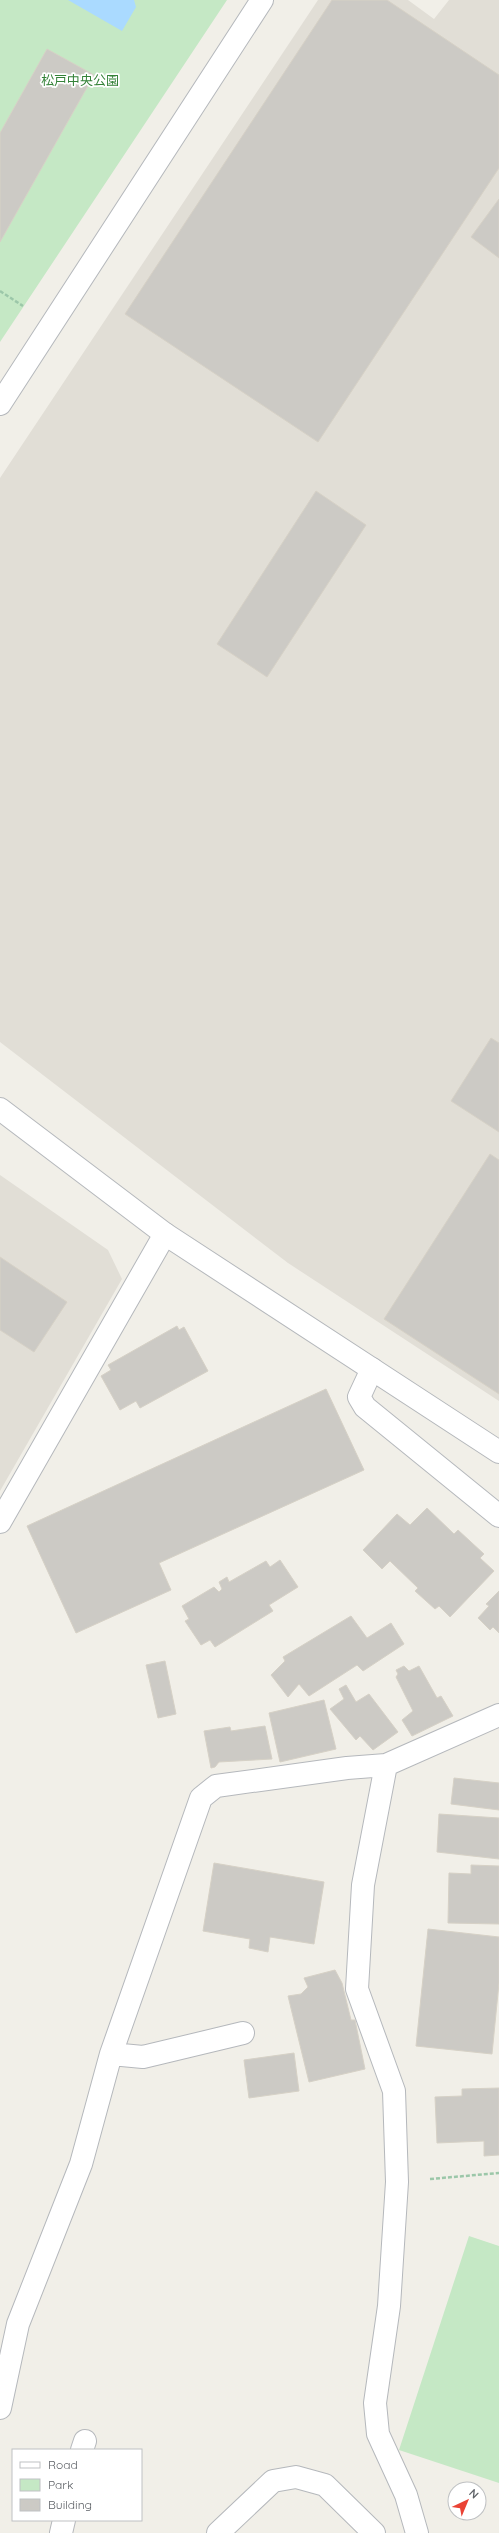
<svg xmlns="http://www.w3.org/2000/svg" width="499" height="2533" viewBox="0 0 499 2533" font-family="Quicksand,'Noto Sans JP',sans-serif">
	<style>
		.education { fill: #e1ded6 }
		.green { fill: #c5e8c5 }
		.water { fill: #aadaff }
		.building { fill: #cccac5; stroke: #d6d1c6 }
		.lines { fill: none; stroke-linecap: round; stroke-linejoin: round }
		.service-casing { stroke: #b5b8bc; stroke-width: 24 }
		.minor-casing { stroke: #b5b8bc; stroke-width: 24 }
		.tertiary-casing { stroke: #b5b8bc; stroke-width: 24 }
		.path { stroke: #9cc7a9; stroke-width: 2.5; stroke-dasharray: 4 2; stroke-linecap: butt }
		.service { stroke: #fff; stroke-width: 22 }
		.minor { stroke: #fff; stroke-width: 22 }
		.tertiary { stroke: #fff; stroke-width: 22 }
		.labels { text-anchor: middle; stroke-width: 3.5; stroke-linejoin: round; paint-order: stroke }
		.park-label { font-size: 13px; fill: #348238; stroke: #fff }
	</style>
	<rect width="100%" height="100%" fill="#f1efe8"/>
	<path class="education" d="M318,0H408L434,19L449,0H499V1401L288,1263L0,1042V478Z
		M0,1175L108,1250L122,1279L0,1491Z"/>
	<path class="green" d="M0,0H227L0,342Z
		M469,2236L499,2246V2483L399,2450Z"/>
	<path class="water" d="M68,0H134L136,7L122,31Z"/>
	<path class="building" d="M332,0H387L499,75V168L318,442L125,314Z
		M47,49L94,75L0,242V133Z
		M499,199V258L471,237Z
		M316,491L366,525L267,677L217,644Z
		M491,1038L499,1043V1132L451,1101Z
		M490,1154L499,1160V1394L384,1319Z
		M0,1257L67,1302L34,1352L0,1330Z
		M177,1326L179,1330L184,1327L208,1371L140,1408L136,1401L120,1410L101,1376L111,1370L108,1365Z
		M326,1389L364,1470L159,1563L171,1590L76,1633L27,1526Z
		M427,1508L454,1534L458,1530L484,1554L480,1558L494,1571L450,1617L439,1606L435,1609L415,1591L418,1588L390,1561L382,1569L363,1550L397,1514L410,1525Z
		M280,1560L298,1587L269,1605L273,1611L215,1647L210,1640L201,1645L185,1621L189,1619L182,1606L214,1587L219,1592L222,1589L219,1582L227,1577L229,1582L266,1561L270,1567Z
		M499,1591V1633L493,1627L490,1630L478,1618L489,1606L486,1604Z
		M351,1616L367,1638L391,1623L404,1644L363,1671L357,1665L309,1696L299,1684L288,1697L271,1675L285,1661L283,1657Z
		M165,1661L176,1714L158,1718L146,1665Z
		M404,1666L409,1671L419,1666L437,1698L441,1696L453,1716L412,1736L402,1720L413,1711L396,1677L398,1674L396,1670Z
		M346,1685L356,1702L369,1694L398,1732L373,1750L360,1736L356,1740L330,1709L344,1699L339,1689Z
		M324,1700L336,1749L280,1762L269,1713Z
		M265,1726L272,1759L219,1762L215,1767L211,1768L204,1731L230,1727L231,1731Z
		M454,1778L499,1783V1810L451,1804Z
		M439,1814L499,1818V1859L437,1852Z
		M214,1863L324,1882L314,1944L270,1937L268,1952L249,1948L250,1939L203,1931Z
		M471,1865L499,1866V1924L448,1923L449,1873L471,1874Z
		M428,1929L499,1937V1983L492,2054L416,2046Z
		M335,1970L342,1983L351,2020H355L365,2069L309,2082L288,1996L301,1994L308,1987L304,1978Z
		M294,2053L299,2091L249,2098L244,2060Z
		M499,2088V2155L484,2156V2141L437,2143L435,2097L462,2096V2089Z"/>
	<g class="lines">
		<defs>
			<path id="service" d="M111,2054L143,2057L243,2033
				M0,2408L18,2324L81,2164L111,2054L201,1798L216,1786L347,1768L386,1765
				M82,2450L85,2441
				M61,2533L64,2520
				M417,2533L406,2495L378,2434L375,2403L389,2306L397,2182L394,2091L357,1989L363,1885L386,1765L499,1715"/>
			<path id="minor" d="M0,404L262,0
				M372,1369L359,1397L365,1407L499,1516
				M0,1522L165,1234
				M218,2533L273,2481L296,2477L325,2485L374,2533"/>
			<path id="tertiary" d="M0,1109L165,1234L499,1452"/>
		</defs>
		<use href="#service" class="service-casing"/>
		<use href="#minor" class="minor-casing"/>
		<use href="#tertiary" class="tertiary-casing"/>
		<path class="path" d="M0,291L23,306
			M430,2179L499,2173"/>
		<use href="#service" class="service"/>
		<use href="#minor" class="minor"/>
		<use href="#tertiary" class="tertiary"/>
	</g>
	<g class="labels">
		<g class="park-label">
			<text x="80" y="85">松戸中央公園</text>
		</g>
	</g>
	<rect x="12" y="2449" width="130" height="72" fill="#ffffff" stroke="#bfc1c3"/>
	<rect x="20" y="2462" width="20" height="6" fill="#ffffff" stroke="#bfc1c3"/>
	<text x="48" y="2469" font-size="12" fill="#5f6368">Road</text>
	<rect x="20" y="2479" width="20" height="12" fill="#c5e8c5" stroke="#bfc1c3"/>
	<text x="48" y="2489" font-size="12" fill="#5f6368">Park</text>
	<rect x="20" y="2499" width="20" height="12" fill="#cccac5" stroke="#bfc1c3"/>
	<text x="48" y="2509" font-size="12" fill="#5f6368">Building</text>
	<g transform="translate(467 2501) rotate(44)"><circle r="19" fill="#ffffff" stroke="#bfc1c3"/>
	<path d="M0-3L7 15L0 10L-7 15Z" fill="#ea4335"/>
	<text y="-6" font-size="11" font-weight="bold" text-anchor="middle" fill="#5f6368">N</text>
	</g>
</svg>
